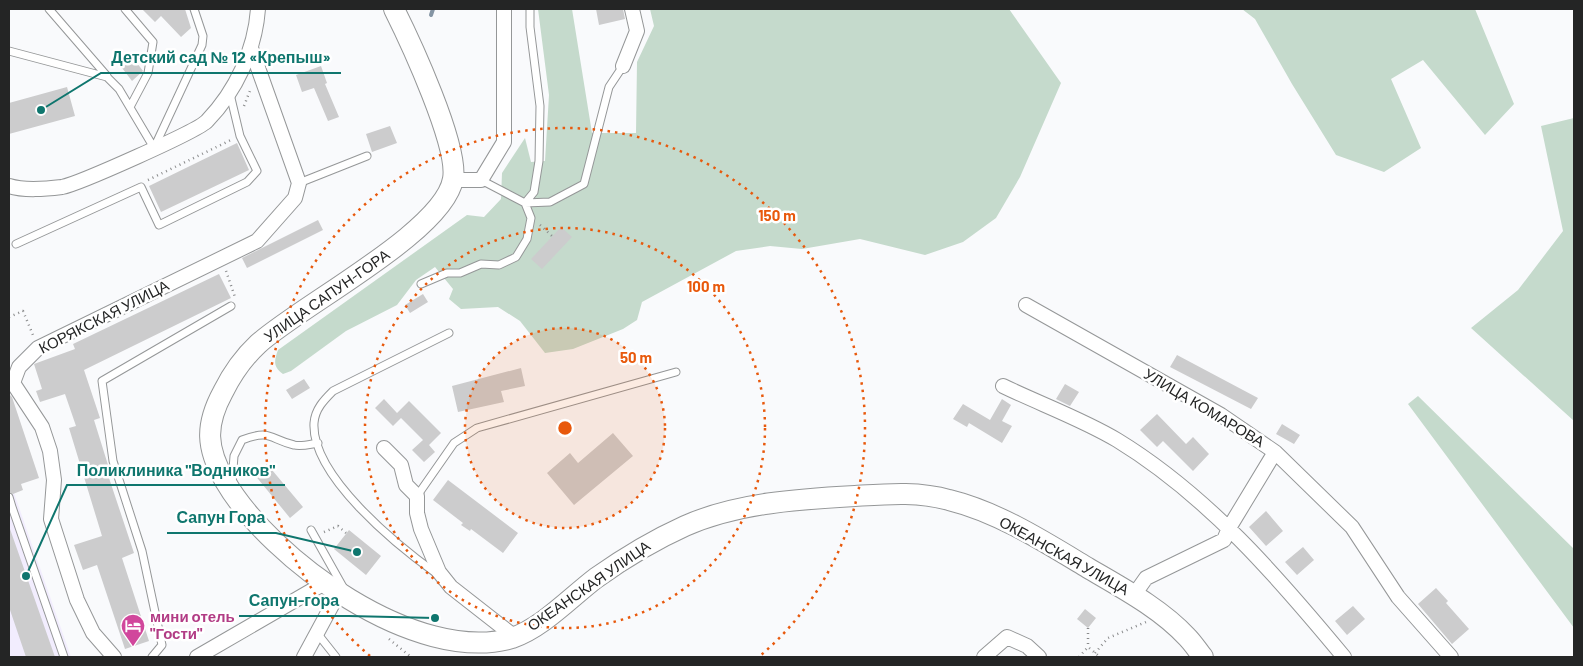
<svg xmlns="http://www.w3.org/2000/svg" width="1583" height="666" viewBox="0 0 1583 666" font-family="Barlow,sans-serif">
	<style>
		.medical { fill: #f2edfe }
		.green { fill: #c5dacc }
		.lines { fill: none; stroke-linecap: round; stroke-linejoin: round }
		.stream { stroke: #8595a4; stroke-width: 4 }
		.building { fill: #cccccd }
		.service-casing { stroke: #959798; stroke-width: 9 }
		.minor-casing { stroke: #959798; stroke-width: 16 }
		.secondary-casing { stroke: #959798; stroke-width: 22 }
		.path { stroke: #8b8c8d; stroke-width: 2.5; stroke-dasharray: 1 4; stroke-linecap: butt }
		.service { stroke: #fff; stroke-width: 7 }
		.minor { stroke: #fff; stroke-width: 14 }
		.secondary { stroke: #fff; stroke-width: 20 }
		.ring { fill: none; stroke: #e8590c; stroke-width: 2.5; stroke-dasharray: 2.5 5 }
		.labels { text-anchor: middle; stroke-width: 5; stroke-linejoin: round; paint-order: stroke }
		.street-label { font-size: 15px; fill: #242525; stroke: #fff }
		.hotel-label { font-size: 15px; font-weight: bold; fill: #b23c85; stroke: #fff; text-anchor: start }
		.centre { fill: #e8590c; stroke: #fff; stroke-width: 2.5 }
		.ring-label { font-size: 15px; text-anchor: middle; font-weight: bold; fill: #e8590c; stroke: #fff; stroke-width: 5; stroke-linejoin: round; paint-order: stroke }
		.leader { fill: none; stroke: #0f766e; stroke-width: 2 }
		.callout-dot { fill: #0f766e; stroke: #fff; stroke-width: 2 }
		.callout-label { font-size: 16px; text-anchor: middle; font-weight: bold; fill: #0f766e; stroke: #fff; stroke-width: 5; stroke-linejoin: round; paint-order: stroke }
	</style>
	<rect width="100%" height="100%" fill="#f9fafc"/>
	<path class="medical" d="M14,493L71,657H9V495Z"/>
	<path class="green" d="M538,9H572L592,133H636L637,62L654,26L650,9H1009L1061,83L1020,177L996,218L963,242L925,255L860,239L802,249L770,246L736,251L642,302L637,320L623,329L573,349L545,353L520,321L498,307L461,309L449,299L453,289L435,267L416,280L397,305L346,331L291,371L283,374C273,367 274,361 278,350L467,215L484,217L501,199L502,173L525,138L531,162L545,161L549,95Z
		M1242,9H1475L1514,104L1485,135L1423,60L1391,79L1421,148L1384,172L1336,155L1292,84L1255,19Z
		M1574,118V421L1471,328L1518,290L1563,231L1541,126Z
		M1418,396L1574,549V628L1408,404Z"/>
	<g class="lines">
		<path class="stream" d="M431,15L433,9"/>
	</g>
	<path class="building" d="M142,9H185L191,28L181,37L161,16L155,22Z
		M596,9H623L625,19L599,25Z
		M131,55L143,71L132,81L119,64Z
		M321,66L327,83L325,84L339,117L328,121L314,88L302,92L296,75Z
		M67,87L75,116L9,134V103Z
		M390,126L397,143L372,152L366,134Z
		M237,143L249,170L161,212L149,186Z
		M318,220L323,230L247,268L242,258Z
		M561,227L572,237L542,269L531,259Z
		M219,274L231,298L84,370L100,418L94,420L108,465L105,466L134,553L122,558L149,641L125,649L97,565L83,570L74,545L102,536L69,428L76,426L65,394L40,402L36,391L42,389L34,364L75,349L73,344Z
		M423,294L428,302L410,313L405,305Z
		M1177,355L1258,398L1251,409L1170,367Z
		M521,368L525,386L501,391L504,402L458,412L452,386Z
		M304,379L310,388L292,399L286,390Z
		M1065,384L1079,392L1070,406L1056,399Z
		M9,394L12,397L39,478L21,484L23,490L13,494L9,492Z
		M384,399L397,413L409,401L441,433L429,445L435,452L424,462L412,450L423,440L401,418L393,426L375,408Z
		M1002,399L1011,405L1002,421L1012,426L1002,443L969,423L967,427L953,419L963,404L990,420Z
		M1157,414L1186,444L1193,437L1209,454L1193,471L1163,441L1157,447L1140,430Z
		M1282,424L1300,435L1294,444L1276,434Z
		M613,433L633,456L574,505L547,473L570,453L578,463Z
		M267,464L303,507L290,518L254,474Z
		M448,480L518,533L503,553L471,529L470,531L461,525L463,523L433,500Z
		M1266,511L1283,531L1266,546L1249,527Z
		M9,529H10L55,657H26L9,607Z
		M349,530L381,556L366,575L334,549Z
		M1303,547L1314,560L1297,575L1285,562Z
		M1436,588L1448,601L1446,603L1469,629L1452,644L1418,604Z
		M1353,606L1365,619L1347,635L1335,621Z
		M1085,609L1096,618L1088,628L1077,619Z"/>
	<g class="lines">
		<defs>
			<path id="service" d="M49,9L107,76
				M125,9L153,42L148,73L130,107
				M9,51L107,77L119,89L154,148L202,45L203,36L194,9
				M481,180L525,203L550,202L584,184L609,87L623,66
				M299,183L367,156
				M16,244L141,187L159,225L247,182L257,171L240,136L230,94
				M421,284L447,273H460L481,264L499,265L516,257L527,239L531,218L525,203L534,192L539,161L540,106L530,27V9
				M232,483L234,456L242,440C271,429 269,439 294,445C301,447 311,444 318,443
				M417,496L454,443L477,428L676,372
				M9,497L12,507
				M9,508L12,507L64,657
				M311,530L343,587
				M437,574C398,546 311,476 314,423C315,409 324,400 333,391L449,333
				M317,633L336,657
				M152,657L162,645L142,551L113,461L102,381L231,306"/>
			<path id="minor" d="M623,66L637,31L632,9
				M453,180H481L504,142V9
				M9,186C25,191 45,189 62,187C78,184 198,131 207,121C236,91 255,50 258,9
				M1026,305L1221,415L1275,452L1352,527L1398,597L1451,657
				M1003,386C1038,403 1084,420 1117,440C1207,495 1277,576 1344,657
				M384,448L401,465L406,485L417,496V513L421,529L439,572L451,587L515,637
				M1134,595L1146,578L1224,540L1229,528L1275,452
				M114,657L93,633L77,600L51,519L54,480L50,451L42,427L13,383L19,367L38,348L257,241L295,198L299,183L251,48
				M197,657L323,584
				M304,657L338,594
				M984,657L1007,637L1027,646L1039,657"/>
			<path id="secondary" d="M394,9C410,41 459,146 453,179C444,232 301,305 258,344C243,358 232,374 223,392C205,425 206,448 225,481C270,559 417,666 512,638C542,628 571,597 596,578C624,558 654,540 685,526C737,503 799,499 855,496C886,494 918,491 949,500C998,512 1045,542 1088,568C1122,588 1160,608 1187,637C1193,643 1198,651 1203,657"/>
		</defs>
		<use href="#service" class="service-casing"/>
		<use href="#minor" class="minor-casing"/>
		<use href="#secondary" class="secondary-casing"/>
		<path class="path" d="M244,106L251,88
			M148,180L231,140
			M540,225L552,236
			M226,271L235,297
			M9,317L23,311L33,335
			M324,532L338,526L346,533
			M1088,628V647
			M389,639L411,657
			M1095,653L1108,638L1146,622
			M1079,657L1088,647L1100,657"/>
		<use href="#service" class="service"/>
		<use href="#minor" class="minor"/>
		<use href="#secondary" class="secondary"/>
	</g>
	<circle cx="565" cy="428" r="100" fill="#e8590c" fill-opacity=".12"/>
	<g class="ring">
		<circle cx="565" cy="428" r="100"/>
		<circle cx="565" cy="428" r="200"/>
		<path d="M370 656A300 300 0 1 1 760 656"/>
	</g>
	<defs>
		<symbol id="hotel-pin" viewBox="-11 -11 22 30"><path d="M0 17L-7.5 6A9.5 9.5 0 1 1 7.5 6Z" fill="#d1479c" stroke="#fff"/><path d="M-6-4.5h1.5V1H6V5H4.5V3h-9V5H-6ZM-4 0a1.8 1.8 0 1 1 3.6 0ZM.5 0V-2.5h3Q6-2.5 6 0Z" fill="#fff"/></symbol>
	</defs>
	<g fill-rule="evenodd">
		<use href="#hotel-pin" x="119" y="612" width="28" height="38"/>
	</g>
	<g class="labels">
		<g class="street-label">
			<text transform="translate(327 296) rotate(-35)" y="5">УЛИЦА САПУН-ГОРА</text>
			<text transform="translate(104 317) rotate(-27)" y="5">КОРЯКСКАЯ УЛИЦА</text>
			<text transform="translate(1204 408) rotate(31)" y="5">УЛИЦА КОМАРОВА</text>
			<text transform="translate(1064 556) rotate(29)" y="5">ОКЕАНСКАЯ УЛИЦА</text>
			<text transform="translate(589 586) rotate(-35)" y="5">ОКЕАНСКАЯ УЛИЦА</text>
		</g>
		<g class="hotel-label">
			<text x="150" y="622">мини отель<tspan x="150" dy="17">"Гости"</tspan></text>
		</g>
	</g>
	<circle cx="565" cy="428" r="8" class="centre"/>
	<g class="ring-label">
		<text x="777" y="221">150 m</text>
		<text x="706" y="292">100 m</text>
		<text x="636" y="363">50 m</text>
	</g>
	<path class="leader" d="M41 110L101 73H341M26 576L67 485H285M357 552L276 533H167M435 618L349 616H239"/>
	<g class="callout-dot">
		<circle cx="41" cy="110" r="5"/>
		<circle cx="26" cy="576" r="5"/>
		<circle cx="357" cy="552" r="5"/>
		<circle cx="435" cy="618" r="5"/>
	</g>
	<g class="callout-label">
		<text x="221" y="63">Детский сад № 12 «Крепыш»</text>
		<text x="176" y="476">Поликлиника "Водников"</text>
		<text x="221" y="523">Сапун Гора</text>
		<text x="294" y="606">Сапун-гора</text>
	</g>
	<rect width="1583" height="666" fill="none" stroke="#242525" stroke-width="20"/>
</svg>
